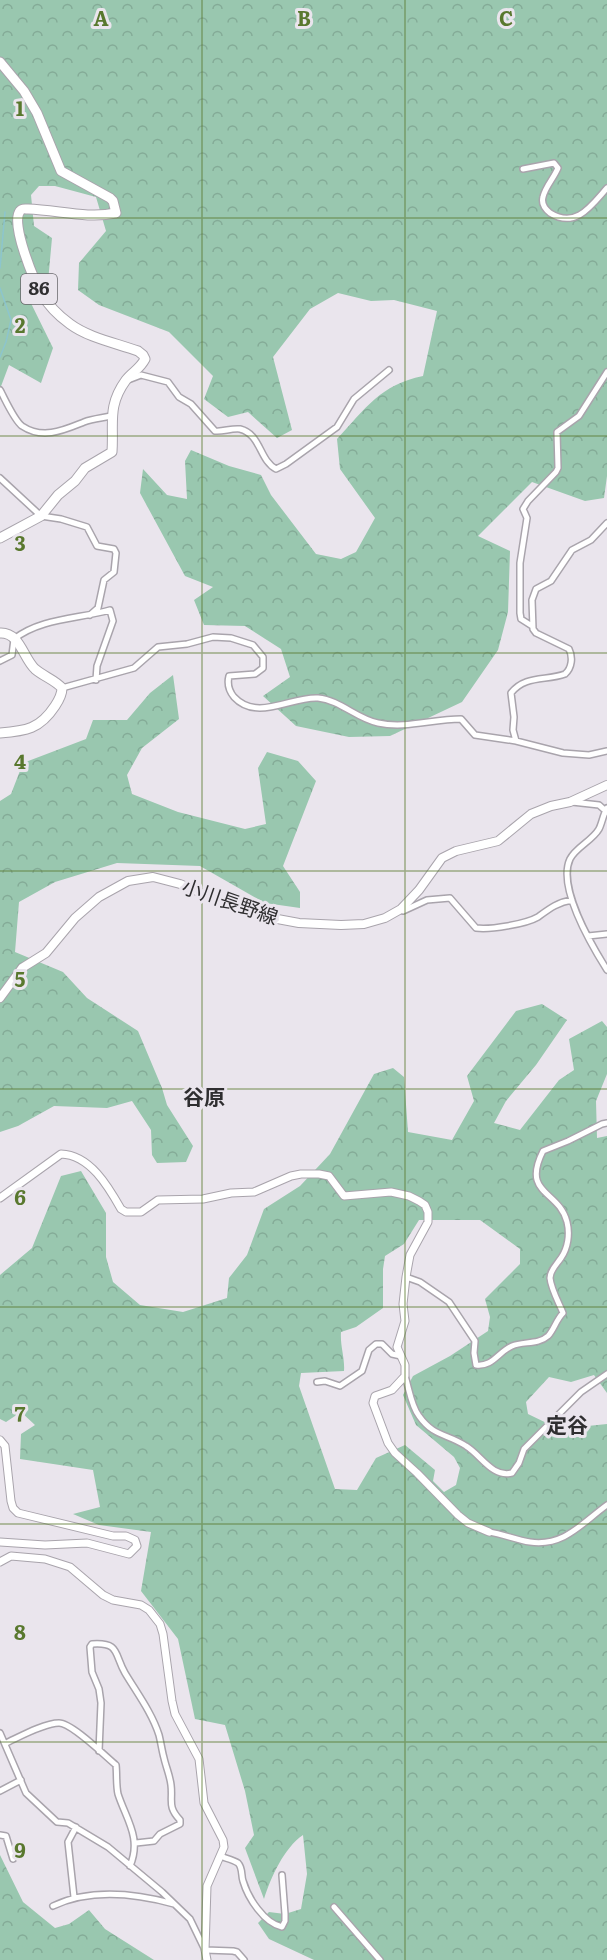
<svg xmlns="http://www.w3.org/2000/svg" width="607" height="1960" viewBox="0 0 607 1960" font-family="Literata,'Noto Sans JP',serif">
	<style>
		.forest { fill: url(#forest-crowns); fill-rule: evenodd }
		.lines { fill: none; stroke-linecap: round; stroke-linejoin: round }
		.stream { stroke: #8dc5cd; stroke-width: 1.5 }
		.minor-casing { stroke: #a9a4ac; stroke-width: 8 }
		.tertiary-casing { stroke: #a9a4ac; stroke-width: 9 }
		.secondary-casing { stroke: #a9a4ac; stroke-width: 10 }
		.primary-casing { stroke: #a9a4ac; stroke-width: 11 }
		.minor { stroke: #fff; stroke-width: 5 }
		.tertiary { stroke: #fff; stroke-width: 7 }
		.secondary { stroke: #fff; stroke-width: 8 }
		.primary { stroke: #fff; stroke-width: 9 }
		.grid { fill: none; stroke: #59782e; stroke-width: 1.5; stroke-opacity: 0.55 }
		.labels { text-anchor: middle; stroke-width: 6; stroke-linejoin: round; paint-order: stroke }
		.shield { fill: #eae5ed; stroke: #676569; stroke-width: 1.5 }
		.shield-label { font-size: 18px; font-weight: bold; fill: #2f2e30 }
		.street-label { font-size: 20px; fill: #2f2e30; stroke: #eae5ed }
		.neighbourhood-label { font-size: 21px; font-weight: bold; fill: #2f2e30; stroke: #eae5ed }
		.grid-label { font-size: 20px; text-anchor: middle; font-weight: bold; fill: #59782e; stroke: #eae5ed; stroke-width: 6; stroke-linejoin: round; paint-order: stroke }
	</style>
	<defs>
		<pattern id="forest-crowns" width="20" height="18" patternUnits="userSpaceOnUse" patternTransform="scale(1.5)"><rect width="20" height="18" fill="#99c7af"/><path d="M2 6a3 3 0 1 1 6 0M12 15a3 3 0 1 1 6 0" fill="none" stroke="#84ab97"/></pattern>
	</defs>
	<rect width="100%" height="100%" fill="#eae5ed"/>
	<path class="forest" d="M0,0H607V476L604,498L585,501L532,482L478,536L510,551L508,612L498,650L462,702L390,736L349,737L296,726L263,696L290,677L281,649L245,626L204,625L194,600L213,587L185,576L140,493L143,469L167,495L187,499L185,461L191,450L229,466L261,475L271,495L316,554L341,559L356,552L375,518L340,469L337,439C366,408 380,385 423,376L437,311L394,300L371,301L338,293L310,309L273,357L292,430L277,438L248,412L228,417L204,399L213,376L169,332L99,305L78,290L79,263L106,231L96,197L55,186H39L31,195L34,226L52,238L48,282L24,289L53,348L41,383L9,365L0,389Z
		M173,675L179,719L142,748L127,775L132,794L178,812L245,829L266,824L258,768L267,752L298,761L316,781L283,866L300,892V908L265,903L200,866L117,863L55,882L19,902L15,952L63,972L87,998L138,1031L162,1088L167,1105L193,1146L186,1162L157,1163L152,1155L151,1130L132,1101L107,1108L54,1106L18,1126L0,1132V801L11,794L23,763L86,739L93,720H127L150,693Z
		M542,1004L567,1020L536,1065L506,1101L494,1123L520,1130L559,1080L574,1070L569,1039L602,1021L607,1027V1074L596,1101L597,1138L607,1136V1393L594,1375L571,1382L549,1377L526,1402L528,1414L559,1429L607,1424V1960H314L269,1939L258,1923L269,1912L285,1914L301,1909L307,1874L303,1835C284,1848 271,1877 264,1899L245,1848L254,1835L245,1791L225,1725L195,1719L178,1639L141,1591L151,1532L99,1525L73,1514L100,1507L93,1470L20,1459L21,1434L35,1425L21,1412L6,1422L0,1419V1275L32,1248L61,1176L81,1171L106,1213V1257L113,1282L140,1305L183,1312L227,1298L229,1278L247,1255L264,1209L300,1186L330,1154L374,1074L393,1068L404,1077L408,1132L452,1140L474,1101L467,1076L516,1011ZM419,1220H480L520,1249V1264L485,1299L490,1317L488,1331L450,1356L413,1376L403,1395L416,1425L454,1457L460,1468L456,1485L444,1492L433,1481L435,1470L405,1445L376,1458L357,1490L335,1489L299,1386L301,1373L344,1371C345,1358 340,1346 341,1332L356,1327L383,1308V1269L385,1256L404,1244Z
		M0,1855L23,1902L55,1928L69,1924L89,1910L105,1929L154,1960H0Z"/>
	<g class="lines">
		<path class="stream" d="M0,268L5,212
			M0,288L11,320L6,342L0,357"/>
		<defs>
			<path id="minor" d="M523,169L554,163L558,168C554,178 545,187 543,197C541,204 545,209 550,213C576,229 591,206 607,188
				M128,380L141,375L168,382L179,397L191,404L215,431C223,432 231,428 240,429C261,434 259,460 276,469L286,464L337,427L354,399L389,370
				M0,390C5,399 14,420 22,426C43,440 64,430 84,422C92,419 102,418 111,416
				M0,478L41,516L61,519L87,527L97,546L114,549L116,553L114,572L104,580L98,608L90,615
				M532,626L521,619L520,613V563L527,518L523,509L528,501L556,472L558,468L557,432L579,416L607,372
				M0,661L12,655L14,639C41,618 78,619 110,610L113,621L97,666L96,680
				M62,688L134,668L158,647L187,644L213,637L231,638L253,645L263,657V668L255,674L229,676C227,684 229,691 234,697C257,722 292,696 318,698C340,700 357,719 378,723C406,729 432,719 461,719L475,735L516,741L563,753L589,755L607,751
				M516,741L513,730L514,717L511,693C525,675 546,681 565,674C572,668 573,657 569,649L536,633L533,629L532,600L536,589L551,581L572,550L591,540L607,523
				M572,802L599,805L607,812
				M607,808C603,815 602,823 599,829C592,841 576,847 570,859C557,887 592,946 607,970
				M401,909L403,911L427,900L450,898L476,928C490,930 526,924 538,917C549,909 558,902 572,900
				M588,936L607,934
				M406,1277L420,1282L449,1302L475,1341L474,1353L476,1365C493,1367 498,1352 512,1346C523,1341 538,1345 548,1336C554,1330 556,1320 563,1313C559,1303 551,1289 550,1278C550,1270 557,1264 561,1258C568,1248 570,1234 567,1222C559,1190 521,1195 543,1151L568,1141L602,1124L607,1123
				M405,1376C409,1388 411,1406 419,1416C434,1437 446,1433 466,1446C481,1455 492,1478 512,1473L519,1463L524,1449L581,1392L607,1374
				M317,1382L325,1381L340,1386L362,1371L369,1350L376,1344H382L392,1354L401,1356
				M489,1532C503,1534 516,1540 530,1542C564,1547 582,1523 607,1505
				M0,1733L26,1793L57,1822L68,1823L108,1847L162,1892L190,1919L205,1950L233,1951L237,1952L244,1960
				M6,1743C19,1737 44,1723 59,1723C72,1723 105,1756 116,1765C117,1774 116,1785 118,1794C126,1819 142,1838 130,1866
				M99,1751L101,1703L99,1689L92,1672L90,1647L92,1644C120,1642 114,1654 125,1673C137,1693 152,1713 159,1735C161,1743 162,1751 164,1758C166,1767 170,1776 171,1785C173,1801 167,1806 180,1820V1824L160,1834L154,1841L136,1843
				M0,1791L21,1780
				M0,1835L6,1836L13,1859
				M220,1856C225,1858 234,1860 238,1863C243,1868 241,1876 243,1881C248,1898 264,1923 282,1927L285,1921V1914L282,1875
				M74,1897L68,1842L76,1827
				M53,1906C91,1888 134,1893 174,1904
				M334,1907L380,1960"/>
			<path id="tertiary" d="M0,1198L61,1154C90,1155 108,1186 121,1209L126,1212H141L158,1200L203,1199L231,1193L254,1192L291,1176L301,1174H319L329,1176L344,1196L391,1192L409,1196L419,1201L425,1205L428,1212V1222L410,1255L406,1277L403,1304L405,1321L397,1347L405,1365V1376L392,1390L375,1396L373,1403L388,1443L395,1453L417,1473L458,1515L468,1523L489,1532
				M0,1440L5,1446L11,1501L13,1508L18,1513L113,1536H126L135,1540L137,1546L129,1554L87,1543L45,1545L0,1542
				M0,1562L11,1556L45,1559L70,1567L103,1595L113,1600L141,1605L149,1610L160,1624L163,1634L172,1701L175,1714L199,1759L204,1803L223,1840L224,1847L207,1886L205,1950L207,1960"/>
			<path id="secondary" d="M0,998L22,968L46,953L75,918L99,897L128,881L153,877L180,884L245,911L272,918L299,923L341,925L364,924L385,918L401,909L419,890L442,858L456,851L498,841L531,814L551,806L570,802L607,785"/>
			<path id="primary" d="M0,62L24,91L37,113L61,171L110,198L113,201L116,213C87,219 58,210 28,209C25,209 22,208 20,211C10,223 34,281 42,294C48,305 59,316 70,324C89,338 116,343 138,351L143,355L145,359C140,369 132,372 126,380C107,406 114,423 112,452L85,468L75,481L58,495L41,516L0,538
				M0,633C20,632 23,658 35,669C43,676 55,680 62,688C62,695 59,700 55,706C40,729 26,731 0,733"/>
		</defs>
		<use href="#minor" class="minor-casing"/>
		<use href="#tertiary" class="tertiary-casing"/>
		<use href="#secondary" class="secondary-casing"/>
		<use href="#primary" class="primary-casing"/>
		<use href="#minor" class="minor"/>
		<use href="#tertiary" class="tertiary"/>
		<use href="#secondary" class="secondary"/>
		<use href="#primary" class="primary"/>
	</g>
	<path class="grid" d="M202,0V1960M405,0V1960M0,218H607M0,436H607M0,653H607M0,871H607M0,1089H607M0,1307H607M0,1524H607M0,1742H607"/>
	<g class="labels">
		<rect class="shield" x="21" y="274" width="36" height="30" rx="4.5"/>
		<g class="shield-label">
			<text x="39" y="295">86</text>
		</g>
		<g class="street-label">
			<text transform="translate(230 902) rotate(19)" y="7">小川長野線</text>
		</g>
		<g class="neighbourhood-label">
			<text x="204" y="1105">谷原</text>
			<text x="567" y="1433">定谷</text>
		</g>
	</g>
	<g class="grid-label">
		<text x="101" y="26">A</text>
		<text x="304" y="26">B</text>
		<text x="506" y="26">C</text>
		<text x="20" y="116">1</text>
		<text x="20" y="333">2</text>
		<text x="20" y="551">3</text>
		<text x="20" y="769">4</text>
		<text x="20" y="987">5</text>
		<text x="20" y="1205">6</text>
		<text x="20" y="1422">7</text>
		<text x="20" y="1640">8</text>
		<text x="20" y="1858">9</text>
	</g>
</svg>
